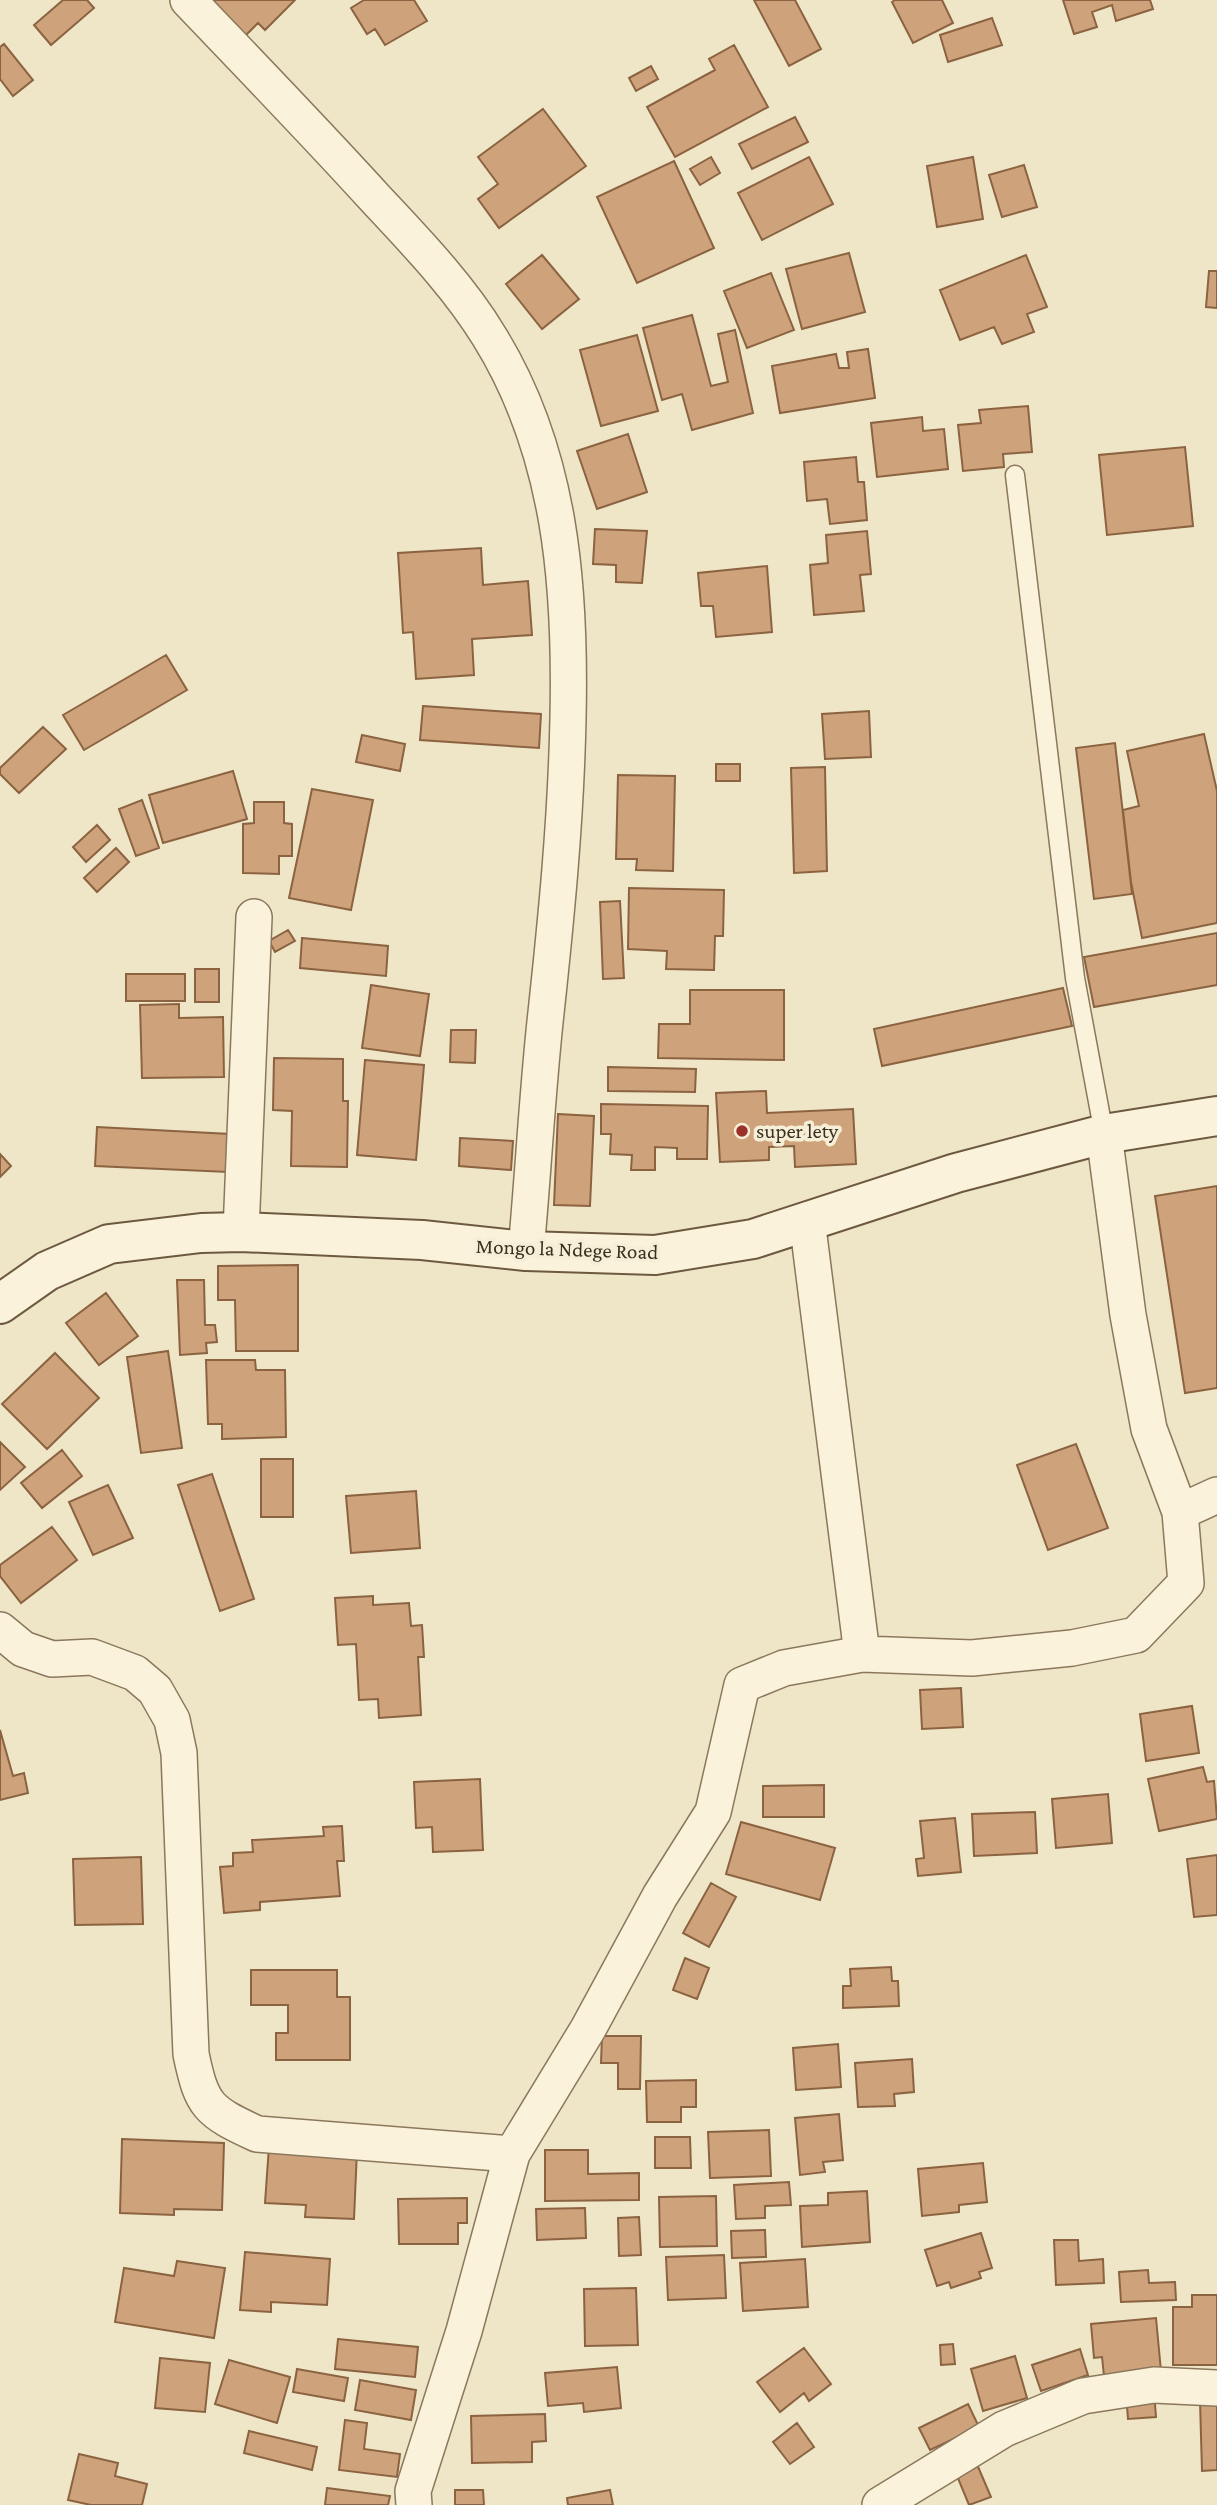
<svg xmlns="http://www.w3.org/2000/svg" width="1217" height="2505" viewBox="0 0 1217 2505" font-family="'Crimson Pro',serif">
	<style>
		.building { fill: #cea37c; stroke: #8b6341; stroke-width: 2 }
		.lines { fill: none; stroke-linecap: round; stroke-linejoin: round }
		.lane-casing { stroke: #8b785c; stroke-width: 21 }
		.street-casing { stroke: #8b785c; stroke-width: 38 }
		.secondary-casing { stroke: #6d593f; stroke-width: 42 }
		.lane { stroke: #faf2da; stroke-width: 18 }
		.street { stroke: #faf2da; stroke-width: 35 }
		.secondary { stroke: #faf2da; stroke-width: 38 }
		.poi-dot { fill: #9c312a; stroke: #f6efd7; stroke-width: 2.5 }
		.labels { text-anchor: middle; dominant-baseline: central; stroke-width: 7; stroke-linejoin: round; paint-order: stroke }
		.poi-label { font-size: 21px; fill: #3b2f1f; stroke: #f6efd7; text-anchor: start }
		.street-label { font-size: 21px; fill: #3b2f1f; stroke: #f6efd7 }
	</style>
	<rect width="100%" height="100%" fill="#efe6c7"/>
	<path class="building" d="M 63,0 L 87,0 L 94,8 L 51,45 L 34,25 Z
		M 208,0 L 295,0 L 265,30 L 258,23 L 245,36 Z
		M 364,0 L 414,0 L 427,21 L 385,45 L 375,29 L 367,34 L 351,8 Z
		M 754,0 L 795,0 L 821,49 L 789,66 Z
		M 895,0 L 942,0 L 953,23 L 913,43 L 892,2 Z
		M 1063,0 L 1150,0 L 1153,9 L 1116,21 L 1112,5 L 1092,12 L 1097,27 L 1074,34 Z
		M 992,18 L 1002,45 L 948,62 L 940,35 Z
		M 4,44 L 33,80 L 13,96 L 0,79 L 0,47 Z
		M 734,45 L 768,107 L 675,157 L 647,107 L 715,70 L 709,59 Z
		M 651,66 L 658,79 L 636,91 L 629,78 Z
		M 543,109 L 586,166 L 499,228 L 478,199 L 498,184 L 478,157 Z
		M 795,117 L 808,142 L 752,169 L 739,144 Z
		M 711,157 L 720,173 L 700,185 L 690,169 Z
		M 809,157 L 833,204 L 762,240 L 738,193 Z
		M 973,157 L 983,219 L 937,227 L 927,166 Z
		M 674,161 L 714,248 L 637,283 L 597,197 Z
		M 1024,165 L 1037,207 L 1002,217 L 989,175 Z
		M 849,253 L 865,312 L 802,329 L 786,269 Z
		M 542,255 L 579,299 L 542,329 L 506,284 Z
		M 1026,255 L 1047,307 L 1027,314 L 1034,332 L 1002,344 L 994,327 L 960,340 L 940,290 Z
		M 1209,271 L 1217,271 L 1217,308 L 1206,307 Z
		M 771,273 L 794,330 L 747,348 L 724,291 Z
		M 692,315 L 711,386 L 728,382 L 718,334 L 735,330 L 753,413 L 692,430 L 682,394 L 662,400 L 643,328 Z
		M 637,335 L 658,411 L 601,426 L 580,350 Z
		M 868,349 L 875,398 L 780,413 L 772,366 L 836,354 L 839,368 L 849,368 L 847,352 Z
		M 1028,406 L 1032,452 L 1003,454 L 1004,467 L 963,471 L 958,425 L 981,423 L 979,410 Z
		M 922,417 L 923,431 L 944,429 L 948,469 L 877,477 L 871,423 Z
		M 628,434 L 647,492 L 597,509 L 577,451 Z
		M 1185,447 L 1193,526 L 1107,535 L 1099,455 Z
		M 856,457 L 858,482 L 864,482 L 867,520 L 830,524 L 827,499 L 807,501 L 804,462 Z
		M 595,529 L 647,531 L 642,583 L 616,582 L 616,565 L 593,564 Z
		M 867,531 L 871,574 L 860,575 L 864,611 L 814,615 L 810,565 L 828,563 L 826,535 Z
		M 481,548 L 483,585 L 528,581 L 532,635 L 472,639 L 474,675 L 416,679 L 413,632 L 403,633 L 398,553 Z
		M 767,566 L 772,632 L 716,637 L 713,606 L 701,606 L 698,573 Z
		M 166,655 L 187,690 L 84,750 L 63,715 Z
		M 423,706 L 541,714 L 539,748 L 420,740 Z
		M 869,711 L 871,757 L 825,759 L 822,714 Z
		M 43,727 L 66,749 L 19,793 L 0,774 L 0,768 Z
		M 1204,734 L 1217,791 L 1217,923 L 1142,938 L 1131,882 L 1123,810 L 1139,806 L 1127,751 Z
		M 362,735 L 405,744 L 400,771 L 356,762 Z
		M 1115,743 L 1132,894 L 1094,899 L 1076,748 Z
		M 716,764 L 740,764 L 740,781 L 716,781 Z
		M 825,767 L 827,871 L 794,873 L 791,768 Z
		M 233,771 L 247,819 L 163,843 L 149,795 Z
		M 618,775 L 675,776 L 673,871 L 636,870 L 637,859 L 616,859 Z
		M 312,789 L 373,800 L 351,910 L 289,898 Z
		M 142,800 L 159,848 L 136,856 L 119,809 Z
		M 254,802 L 284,802 L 284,823 L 292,824 L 292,856 L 279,856 L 279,874 L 243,873 L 243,824 L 254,823 Z
		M 97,825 L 110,840 L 86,862 L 73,847 Z
		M 116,848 L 129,862 L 97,892 L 84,878 Z
		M 629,888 L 724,890 L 723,936 L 715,936 L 714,970 L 666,969 L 667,951 L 628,949 Z
		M 620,901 L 624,978 L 603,979 L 600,902 Z
		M 288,930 L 295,941 L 275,952 L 269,941 Z
		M 1217,933 L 1217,985 L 1094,1007 L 1084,957 Z
		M 302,938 L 388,946 L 386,976 L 300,968 Z
		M 195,969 L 219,969 L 219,1002 L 195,1002 Z
		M 126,974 L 185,974 L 185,1001 L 126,1001 Z
		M 371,985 L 429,994 L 420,1056 L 362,1048 Z
		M 1063,988 L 1072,1026 L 882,1066 L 874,1029 Z
		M 690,990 L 784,990 L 784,1060 L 658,1058 L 659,1024 L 690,1024 Z
		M 179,1004 L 179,1018 L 223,1017 L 224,1077 L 142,1078 L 140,1005 Z
		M 451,1030 L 476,1030 L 475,1063 L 450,1062 Z
		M 274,1058 L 343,1059 L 343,1101 L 348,1101 L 347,1167 L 291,1166 L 292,1111 L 273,1110 Z
		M 365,1060 L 424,1065 L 416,1160 L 357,1155 Z
		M 608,1067 L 696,1069 L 695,1092 L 608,1091 Z
		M 766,1091 L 767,1113 L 853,1109 L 856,1164 L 795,1167 L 794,1146 L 769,1147 L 769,1160 L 720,1162 L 716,1093 Z
		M 601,1104 L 708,1106 L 707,1159 L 677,1159 L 677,1148 L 655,1147 L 655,1170 L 631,1170 L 632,1155 L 610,1154 L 611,1134 L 601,1134 Z
		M 558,1114 L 594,1116 L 590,1206 L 554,1205 Z
		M 97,1127 L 230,1134 L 228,1172 L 95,1166 Z
		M 460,1138 L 513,1141 L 511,1170 L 459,1166 Z
		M 0,1154 L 11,1166 L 0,1177 Z
		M 1217,1186 L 1217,1388 L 1185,1393 L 1155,1196 Z
		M 298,1265 L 298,1351 L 236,1351 L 235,1300 L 218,1300 L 218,1266 Z
		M 177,1280 L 204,1280 L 205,1325 L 215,1325 L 217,1342 L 206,1343 L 207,1353 L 180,1355 Z
		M 106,1293 L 138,1336 L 99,1365 L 66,1323 Z
		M 168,1351 L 182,1448 L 141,1453 L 127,1357 Z
		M 55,1353 L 99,1398 L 47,1449 L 2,1404 Z
		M 206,1360 L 255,1360 L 256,1370 L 285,1370 L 286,1437 L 222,1439 L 222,1424 L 208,1424 Z
		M 0,1442 L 25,1467 L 0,1490 Z
		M 1076,1444 L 1108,1528 L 1048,1550 L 1017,1465 Z
		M 62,1450 L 82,1476 L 42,1508 L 21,1483 Z
		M 261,1459 L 293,1459 L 293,1517 L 261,1517 Z
		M 212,1474 L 254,1599 L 220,1611 L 178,1485 Z
		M 108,1485 L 133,1538 L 93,1555 L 69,1502 Z
		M 416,1491 L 420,1548 L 351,1553 L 346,1496 Z
		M 52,1527 L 77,1560 L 21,1603 L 0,1576 L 0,1565 Z
		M 373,1596 L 373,1605 L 409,1603 L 411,1626 L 422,1625 L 424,1657 L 418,1657 L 421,1715 L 379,1718 L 378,1699 L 359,1700 L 356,1644 L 338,1645 L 335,1598 Z
		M 961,1688 L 963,1727 L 922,1729 L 920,1690 Z
		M 1192,1706 L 1199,1753 L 1146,1761 L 1140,1714 Z
		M 0,1730 L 13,1776 L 24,1773 L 28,1793 L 0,1800 Z
		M 1203,1767 L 1207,1782 L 1214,1781 L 1217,1819 L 1159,1831 L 1148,1779 Z
		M 480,1779 L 483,1850 L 433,1852 L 432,1827 L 416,1828 L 414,1782 Z
		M 824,1785 L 824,1817 L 763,1817 L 763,1786 Z
		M 1108,1794 L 1112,1843 L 1056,1848 L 1052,1799 Z
		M 1035,1812 L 1037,1853 L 974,1856 L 972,1814 Z
		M 955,1818 L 961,1872 L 918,1876 L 916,1859 L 924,1858 L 920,1821 Z
		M 741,1822 L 835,1848 L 820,1900 L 726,1874 Z
		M 342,1826 L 344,1861 L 337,1861 L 340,1896 L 260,1902 L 260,1910 L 224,1913 L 220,1867 L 233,1866 L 233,1853 L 253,1852 L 252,1840 L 324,1836 L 323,1827 Z
		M 1217,1855 L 1217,1915 L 1194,1917 L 1187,1859 Z
		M 141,1857 L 143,1924 L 75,1925 L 73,1859 Z
		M 711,1883 L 736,1897 L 709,1947 L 683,1933 Z
		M 685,1958 L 709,1968 L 697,1999 L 673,1990 Z
		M 891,1967 L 892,1981 L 898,1981 L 899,2006 L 843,2008 L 843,1986 L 851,1986 L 850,1969 Z
		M 251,1970 L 337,1970 L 337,1997 L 350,1997 L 350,2060 L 276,2060 L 276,2033 L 288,2033 L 288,2005 L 251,2005 Z
		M 602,2036 L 641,2036 L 640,2089 L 618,2089 L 618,2063 L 601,2063 Z
		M 838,2044 L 841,2087 L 796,2090 L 793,2048 Z
		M 912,2059 L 914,2092 L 894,2094 L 895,2106 L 858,2107 L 855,2063 Z
		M 696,2080 L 696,2107 L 681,2107 L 681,2122 L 647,2122 L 646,2081 Z
		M 839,2114 L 843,2160 L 823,2162 L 825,2172 L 800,2175 L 795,2118 Z
		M 769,2130 L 771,2176 L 710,2178 L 708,2132 Z
		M 655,2137 L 690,2137 L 691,2168 L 655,2168 Z
		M 122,2139 L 224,2143 L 222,2210 L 174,2209 L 174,2215 L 120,2213 Z
		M 269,2146 L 357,2150 L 354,2219 L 305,2217 L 306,2205 L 265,2203 Z
		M 545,2150 L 588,2150 L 588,2174 L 639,2173 L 639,2200 L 545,2201 Z
		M 983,2163 L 987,2202 L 959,2205 L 959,2212 L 922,2216 L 918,2169 Z
		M 789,2182 L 791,2205 L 765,2206 L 765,2218 L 736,2219 L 734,2185 Z
		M 867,2191 L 870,2242 L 802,2247 L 800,2206 L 828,2205 L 828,2193 Z
		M 716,2196 L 717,2246 L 660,2247 L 659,2197 Z
		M 467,2198 L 467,2223 L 458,2223 L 458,2244 L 399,2244 L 398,2199 Z
		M 585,2208 L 586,2238 L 537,2240 L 536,2209 Z
		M 639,2217 L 641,2255 L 619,2256 L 618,2218 Z
		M 765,2230 L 766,2257 L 732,2258 L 731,2231 Z
		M 981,2233 L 992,2268 L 979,2272 L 981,2278 L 951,2288 L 949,2282 L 937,2286 L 925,2250 Z
		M 1054,2240 L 1078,2240 L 1079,2261 L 1103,2259 L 1104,2283 L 1056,2285 Z
		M 245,2252 L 330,2259 L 327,2305 L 271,2302 L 271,2312 L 240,2310 Z
		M 724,2255 L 726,2298 L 668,2300 L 666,2257 Z
		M 805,2259 L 808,2307 L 743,2311 L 740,2263 Z
		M 177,2261 L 225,2268 L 214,2338 L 115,2322 L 124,2268 L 174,2276 Z
		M 1148,2270 L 1149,2283 L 1175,2282 L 1176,2300 L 1121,2302 L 1119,2272 Z
		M 636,2288 L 638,2345 L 585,2346 L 584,2289 Z
		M 1192,2295 L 1217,2295 L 1217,2365 L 1173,2365 L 1173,2307 L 1192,2307 Z
		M 1156,2318 L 1161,2371 L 1104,2376 L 1102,2357 L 1094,2358 L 1091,2324 Z
		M 338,2339 L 418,2347 L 415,2377 L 335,2369 Z
		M 953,2344 L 955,2364 L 941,2365 L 940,2345 Z
		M 804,2348 L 831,2384 L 809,2401 L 804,2393 L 780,2412 L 757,2382 Z
		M 1080,2349 L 1088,2375 L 1041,2391 L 1032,2365 Z
		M 1015,2356 L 1027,2398 L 983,2411 L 971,2369 Z
		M 160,2358 L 210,2363 L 205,2412 L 155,2408 Z
		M 229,2360 L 290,2377 L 277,2423 L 215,2404 Z
		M 617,2367 L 621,2408 L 584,2412 L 583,2403 L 548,2406 L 545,2373 Z
		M 297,2369 L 348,2378 L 344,2401 L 293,2392 Z
		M 360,2380 L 416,2390 L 411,2420 L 355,2410 Z
		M 1154,2392 L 1156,2417 L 1128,2419 L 1126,2394 Z
		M 1200,2401 L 1217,2401 L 1217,2470 L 1202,2471 Z
		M 968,2404 L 979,2427 L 930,2450 L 919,2428 Z
		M 545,2414 L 546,2441 L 532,2442 L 532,2462 L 472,2463 L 471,2416 Z
		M 345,2420 L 367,2423 L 364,2449 L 400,2454 L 397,2477 L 339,2470 Z
		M 797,2423 L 814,2447 L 790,2464 L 773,2442 Z
		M 249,2431 L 317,2447 L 312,2470 L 244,2453 Z
		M 79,2454 L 118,2463 L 115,2476 L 147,2484 L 142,2505 L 91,2505 L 68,2500 Z
		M 976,2462 L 991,2497 L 969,2505 L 955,2471 Z
		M 327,2488 L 390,2496 L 388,2505 L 325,2505 Z
		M 455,2490 L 483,2490 L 484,2505 L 455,2505 Z
		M 610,2490 L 613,2505 L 568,2505 L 567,2498 Z"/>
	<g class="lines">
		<defs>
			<path id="lane" d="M 1015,475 L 1075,978 L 1104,1134"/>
			<path id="street" d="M 188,0 C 250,65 313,130 374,197 C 414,240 458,285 489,336 C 561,452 571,585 568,718 C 566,820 556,921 545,1022 C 537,1098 533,1175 526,1251
				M 807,1220 L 862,1654
				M 241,1232 L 254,917
				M 1180,1512 L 1217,1495
				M 0,1630 L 23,1649 L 52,1659 L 92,1657 L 135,1673 L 155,1690 L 172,1720 L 179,1753 L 191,2054 C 202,2107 208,2111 257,2134 L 512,2154
				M 414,2505 L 413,2491 L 464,2331 L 512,2154 L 588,2029 L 660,1896 L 713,1812 L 742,1685 L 784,1668 L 862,1654 L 972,1658 L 1072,1648 L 1136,1635 L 1186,1583 L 1180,1512 L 1149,1429 L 1128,1315 L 1104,1134
				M 880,2505 L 1004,2429 L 1083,2396 L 1154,2385 L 1217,2388"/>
			<path id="secondary" d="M 0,1304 L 47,1271 L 109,1244 L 201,1233 L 241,1232 L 422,1240 L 526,1251 L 655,1255 L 753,1239 L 956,1173 L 1104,1134 L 1217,1116"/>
		</defs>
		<use href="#lane" class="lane-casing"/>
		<use href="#street" class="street-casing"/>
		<use href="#secondary" class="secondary-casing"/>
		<use href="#lane" class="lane"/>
		<use href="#street" class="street"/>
		<use href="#secondary" class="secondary"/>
	</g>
	<circle class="poi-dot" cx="742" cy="1131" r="7"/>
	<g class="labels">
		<g class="poi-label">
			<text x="756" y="1131">super lety</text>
		</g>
		<g class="street-label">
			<text transform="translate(567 1249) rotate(2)">Mongo la Ndege Road</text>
		</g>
	</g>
</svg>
